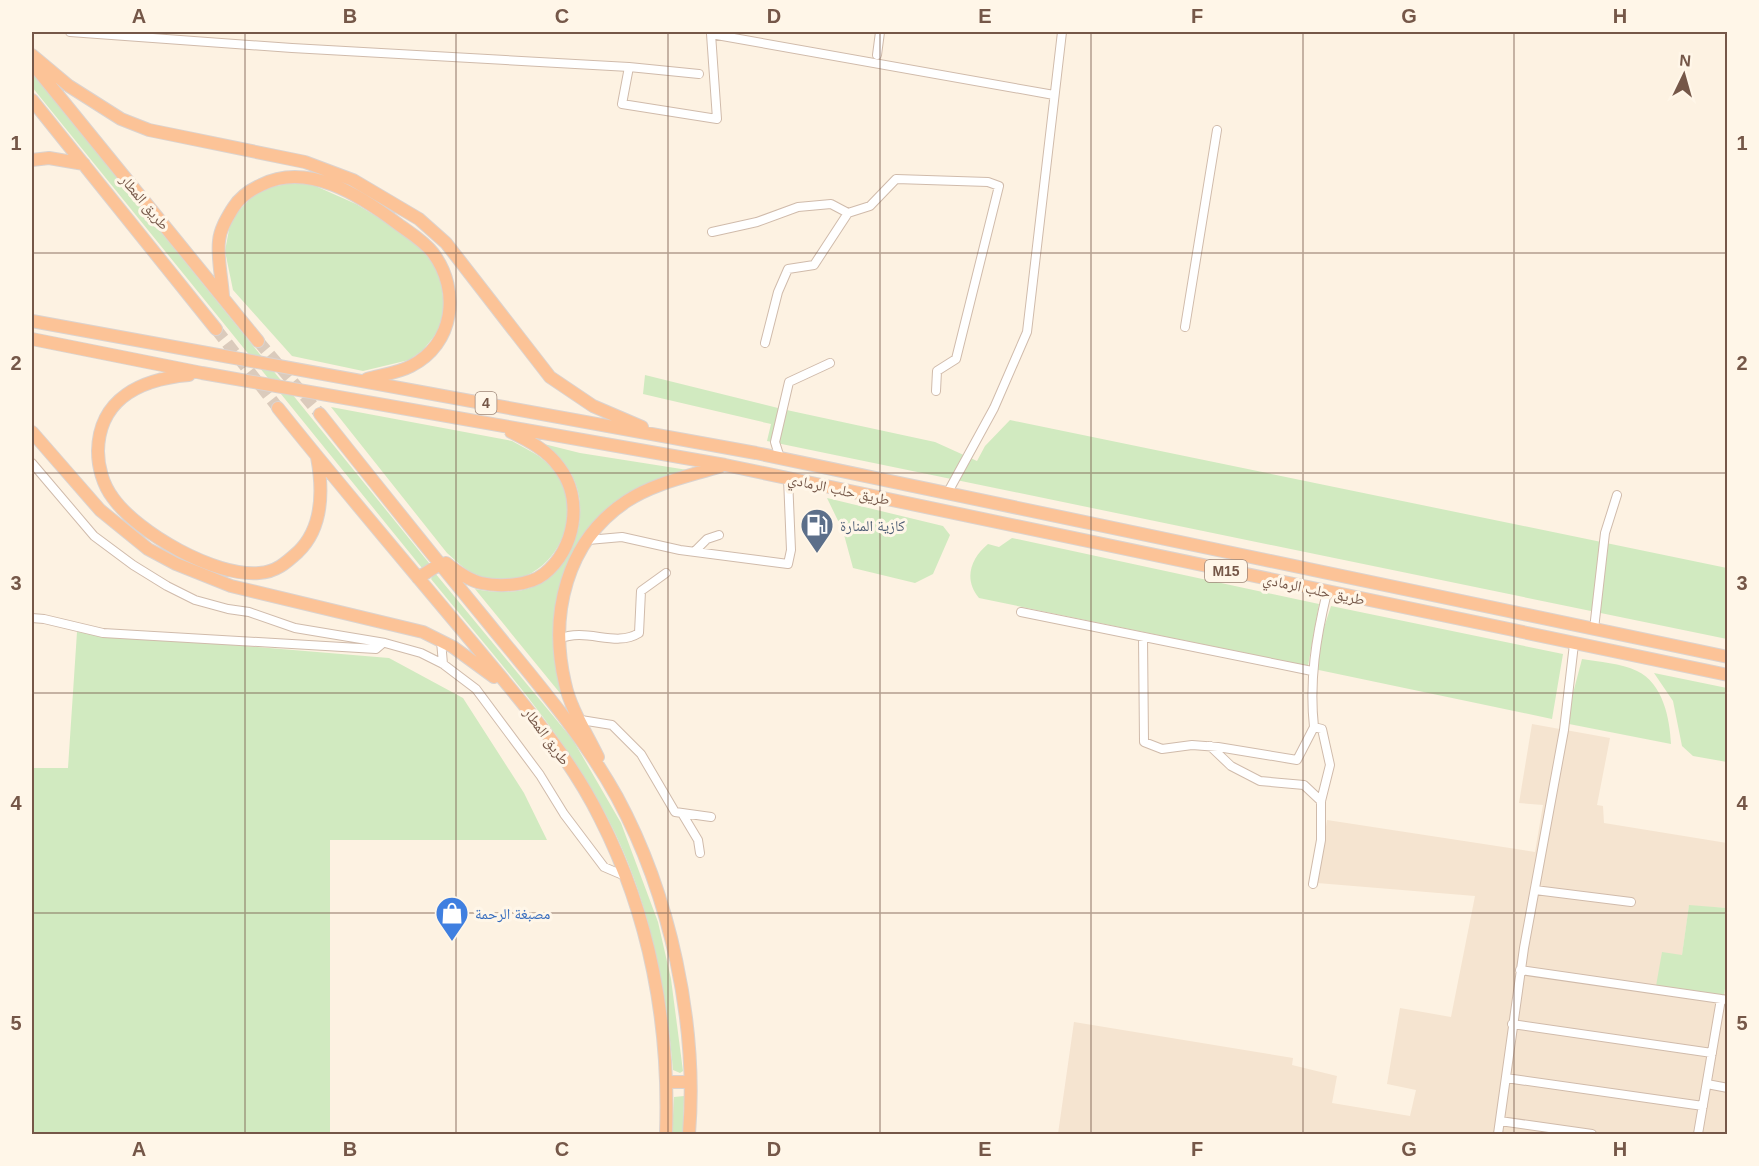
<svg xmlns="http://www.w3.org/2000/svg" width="1759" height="1166" viewBox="0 0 1759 1166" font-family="Helvetica,'Noto Naskh Arabic',sans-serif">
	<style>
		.residential { fill: #f5e4d0 }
		.green { fill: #d1eac0 }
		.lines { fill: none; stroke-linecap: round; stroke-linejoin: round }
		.trunk-tunnel { stroke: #dbcbbc; stroke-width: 12; stroke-dasharray: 12 6; stroke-linecap: butt }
		.minor-casing { stroke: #d0bbab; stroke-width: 10 }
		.trunk-casing { stroke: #dbd3cf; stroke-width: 14 }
		.minor { stroke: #fff; stroke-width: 8 }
		.trunk { stroke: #fcc397; stroke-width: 12 }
		.grid { fill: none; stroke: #755748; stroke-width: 1.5; stroke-opacity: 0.55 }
		.labels { text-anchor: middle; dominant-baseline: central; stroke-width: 6; stroke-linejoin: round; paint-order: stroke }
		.shield { fill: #fff6e8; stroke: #9e8778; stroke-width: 1.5 }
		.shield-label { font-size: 14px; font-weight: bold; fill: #755748 }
		.street-label { font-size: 15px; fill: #755748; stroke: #fff6e8 }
		.service-label { font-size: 15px; fill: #4e5e75; stroke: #fff6e8; text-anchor: start }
		.shop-label { font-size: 15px; fill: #366cbe; stroke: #fff6e8; text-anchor: start }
		.neatline { fill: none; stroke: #755748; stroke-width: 2 }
		.grid-label { font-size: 20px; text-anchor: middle; font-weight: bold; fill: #755748 }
	</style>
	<rect width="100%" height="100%" fill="#fdf2e2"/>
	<path class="residential" d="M 1532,724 L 1610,738 L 1597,805 L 1603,806 L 1604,823 L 1727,843 L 1727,908 L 1689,906 L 1682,956 L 1656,985 L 1724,996 L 1727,973 L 1727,1134 L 1058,1134 L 1074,1022 L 1293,1058 L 1292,1065 L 1337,1076 L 1332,1103 L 1410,1116 L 1416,1090 L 1387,1084 L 1400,1008 L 1451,1017 L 1475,896 L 1317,883 L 1327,820 L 1535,852 L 1543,805 L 1519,803 Z"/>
	<path class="green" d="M 32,73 L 429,563 L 429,565 L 422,568 L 32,87 Z
		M 286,184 L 311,184 L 356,204 L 407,235 L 427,256 L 440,274 L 445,312 L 440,329 L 423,350 L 409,360 L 363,371 L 292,356 L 233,290 L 225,251 L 231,219 L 252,197 L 267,188 Z
		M 645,375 L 782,409 L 935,442 L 977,461 L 985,446 L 1010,420 L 1727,568 L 1727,639 L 767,441 L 771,424 L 643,394 Z
		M 331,407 L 512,441 C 524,448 537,453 547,463 C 599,510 546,604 477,575 C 466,571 456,561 447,553 Z
		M 544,444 L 580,453 L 694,471 L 613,506 L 561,583 L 553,636 L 564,698 L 475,589 C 491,592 510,594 526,589 C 566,579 589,527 577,488 C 572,469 559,457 544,444 Z
		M 827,498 L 943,526 L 950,535 L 933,574 L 915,583 L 853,568 L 843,531 Z
		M 1012,538 L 1319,604 L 1308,666 L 979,598 C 963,579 971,558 988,544 L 999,547 Z
		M 435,573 L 573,740 L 621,823 L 658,922 L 671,979 L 683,1071 L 680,1073 L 673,1070 C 666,988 650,907 615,833 C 570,739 496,659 431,579 Z
		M 1331,606 L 1563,654 L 1552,719 L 1314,669 L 1317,649 Z
		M 77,632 L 389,658 L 463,698 L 524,793 L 547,840 L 330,840 L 330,1134 L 32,1134 L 32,768 L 68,768 Z
		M 1582,659 C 1599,662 1621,663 1637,671 C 1663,683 1670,719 1671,744 L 1569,724 L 1572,697 Z
		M 1654,673 L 1727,688 L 1727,762 L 1693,756 L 1682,746 L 1673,701 Z
		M 1689,905 L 1727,908 L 1727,973 L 1724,996 L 1656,986 L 1662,952 L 1682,955 Z
		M 684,1096 L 683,1134 L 672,1134 L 674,1097 Z"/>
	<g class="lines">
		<path class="trunk-tunnel" d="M 216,329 L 278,408
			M 258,341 L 320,414"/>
		<defs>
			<path id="minor" d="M 70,32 L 292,48 L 629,67
				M 877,55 L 880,32
				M 699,74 L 629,67 L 622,104 L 717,119 L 711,34 L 1054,95
				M 712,232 L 757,222 L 798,207 L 831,204 L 848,213
				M 1185,327 L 1217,130
				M 765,343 L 778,292 L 788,269 L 814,265 L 848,213 L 870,206 L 896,179 L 988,182 L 999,186 L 956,359 L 937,371 L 936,391
				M 780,458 L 775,442 L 789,382 L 830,363
				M 32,463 L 94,536 L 133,565 L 167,586 L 195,600 L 228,609 L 249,612 L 295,628 L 385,643 L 421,653 L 443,664 L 476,689 L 540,775 L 564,814 L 604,867 L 625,876
				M 948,492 L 994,408 L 1027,332 L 1062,32
				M 588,540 L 622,537 L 680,550 L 788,564 L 791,550 L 788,478
				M 695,551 L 707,539 L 719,535
				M 1021,612 L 1312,671
				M 32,618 L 44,619 L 103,633 L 376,649 L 383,643
				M 1594,629 L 1605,533 L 1617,495
				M 1143,637 L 1144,742 L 1162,749 L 1192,745 L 1218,747 L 1297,760 L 1314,727
				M 559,639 C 587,627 615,648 639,633 L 641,591 L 666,573
				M 441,641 L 443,664
				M 581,720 L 612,725 L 641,754 L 675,812 L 711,817
				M 1210,746 L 1231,766 L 1260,781 L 1304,785 L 1321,801
				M 683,815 L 698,840 L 700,853
				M 1313,884 L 1321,840 L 1321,801 L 1330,765 L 1322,729 L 1314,727 C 1309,681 1316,638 1327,592
				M 1535,890 L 1631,902
				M 1520,970 L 1728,1000
				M 1512,1024 L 1712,1053
				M 1506,1078 L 1703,1106
				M 1707,1084 L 1728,1088
				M 1500,1121 L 1592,1134
				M 1498,1134 L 1524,948 L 1564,730 L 1574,644
				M 1698,1134 L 1721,999"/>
			<path id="trunk" d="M 32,55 L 69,86 L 121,119 L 149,130 L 305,162 L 353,180 L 419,219 L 446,243 L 550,377 L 593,406 L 642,427
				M 32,63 L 258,341
				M 32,100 L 216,329
				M 32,160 L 49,158 L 84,164
				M 223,296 C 222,279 217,258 219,241 C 220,229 227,218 233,208 C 240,197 250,190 261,185 C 308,161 361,196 398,224 C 410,233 424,241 433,253 C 461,291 454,344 411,366 C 398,373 381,375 367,379
				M 32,321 L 756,453 L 1728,657
				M 32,339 L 202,373 L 725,465 L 1728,675
				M 189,375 C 142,379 99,398 98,451 C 98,467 103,485 113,498 C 138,533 215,577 259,573 C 276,572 286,563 298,552 C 323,528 323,489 317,457
				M 278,408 C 341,487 407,564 472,642 C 518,698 568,753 600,818 C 650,916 670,1025 666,1134
				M 320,414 C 374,482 429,551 485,619 C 531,676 581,732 617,797 C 670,895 698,1023 689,1134
				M 32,432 L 100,510 L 148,549 L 176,564 L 231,586 L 423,632 L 453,647 L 494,677
				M 446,563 C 456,571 468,580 481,583 C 499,587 529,586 544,574 C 575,550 584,499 559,467 C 547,450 529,441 511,432
				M 418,578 L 440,564
				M 598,757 C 587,734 570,708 565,683 C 549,615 566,541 627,501 C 654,483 690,476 721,466
				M 666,1082 L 690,1082"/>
		</defs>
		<use href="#minor" class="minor-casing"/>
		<use href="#trunk" class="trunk-casing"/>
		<use href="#minor" class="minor"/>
		<use href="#trunk" class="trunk"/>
	</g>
	<path class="grid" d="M 245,32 L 245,1134M 456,32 L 456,1134M 668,32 L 668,1134M 880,32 L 880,1134M 1091,32 L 1091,1134M 1303,32 L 1303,1134M 1514,32 L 1514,1134M 32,253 L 1728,253M 32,473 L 1728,473M 32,693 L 1728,693M 32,913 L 1728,913"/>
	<defs>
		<symbol id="fuel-pin" viewBox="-11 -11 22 30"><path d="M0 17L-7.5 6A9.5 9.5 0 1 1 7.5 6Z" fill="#5c6f8a" stroke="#fff6e8"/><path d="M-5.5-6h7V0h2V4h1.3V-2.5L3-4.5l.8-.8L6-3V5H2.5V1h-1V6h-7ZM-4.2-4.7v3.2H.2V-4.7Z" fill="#fff"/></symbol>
		<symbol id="shop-pin" viewBox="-11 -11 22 30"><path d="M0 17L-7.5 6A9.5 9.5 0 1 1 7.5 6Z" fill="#3f7fe0" stroke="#fff6e8"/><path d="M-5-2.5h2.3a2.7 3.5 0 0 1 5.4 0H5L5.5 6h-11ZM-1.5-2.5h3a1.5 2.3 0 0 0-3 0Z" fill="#fff"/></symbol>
	</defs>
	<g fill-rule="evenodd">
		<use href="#fuel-pin" x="798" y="506" width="38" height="52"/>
		<use href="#shop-pin" x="433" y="894" width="38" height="52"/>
	</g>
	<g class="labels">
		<g class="shield">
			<rect x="475.5" y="392" width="21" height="22" rx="4.5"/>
			<rect x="1205" y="560" width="42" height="22" rx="4.5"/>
		</g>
		<g class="shield-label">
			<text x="486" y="403">4</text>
			<text x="1226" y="571">M15</text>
		</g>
		<g class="street-label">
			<text transform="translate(145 202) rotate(50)">طريق المطار</text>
			<text transform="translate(839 489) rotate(12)">طريق حلب الرمادي</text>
			<text transform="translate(1314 589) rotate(12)">طريق حلب الرمادي</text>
			<text transform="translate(547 736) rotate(54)">طريق المطار</text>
		</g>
		<g class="service-label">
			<text x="840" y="525">كازية المنارة</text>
		</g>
		<g class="shop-label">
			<text x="475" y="913">مصبغة الرحمة</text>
		</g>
	</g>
	<rect width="1759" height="1166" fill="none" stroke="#fff6e8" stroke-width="66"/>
	<g transform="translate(1684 75) rotate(5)" stroke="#fff6e8" stroke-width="4.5" paint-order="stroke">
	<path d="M0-4.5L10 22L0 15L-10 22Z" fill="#755748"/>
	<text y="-9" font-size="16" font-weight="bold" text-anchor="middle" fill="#755748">N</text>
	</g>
	<rect x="33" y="33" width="1693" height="1100" class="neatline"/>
	<g class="grid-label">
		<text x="139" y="23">A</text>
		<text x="350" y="23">B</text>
		<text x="562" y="23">C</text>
		<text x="774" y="23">D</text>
		<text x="985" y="23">E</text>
		<text x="1197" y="23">F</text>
		<text x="1409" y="23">G</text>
		<text x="1620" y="23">H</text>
		<text x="16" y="150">1</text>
		<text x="1742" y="150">1</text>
		<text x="16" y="370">2</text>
		<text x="1742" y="370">2</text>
		<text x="16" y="590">3</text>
		<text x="1742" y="590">3</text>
		<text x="16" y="810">4</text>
		<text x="1742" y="810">4</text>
		<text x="16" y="1030">5</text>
		<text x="1742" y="1030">5</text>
		<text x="139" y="1156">A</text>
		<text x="350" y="1156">B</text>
		<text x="562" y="1156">C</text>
		<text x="774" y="1156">D</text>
		<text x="985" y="1156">E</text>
		<text x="1197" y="1156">F</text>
		<text x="1409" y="1156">G</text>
		<text x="1620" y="1156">H</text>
	</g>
</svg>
